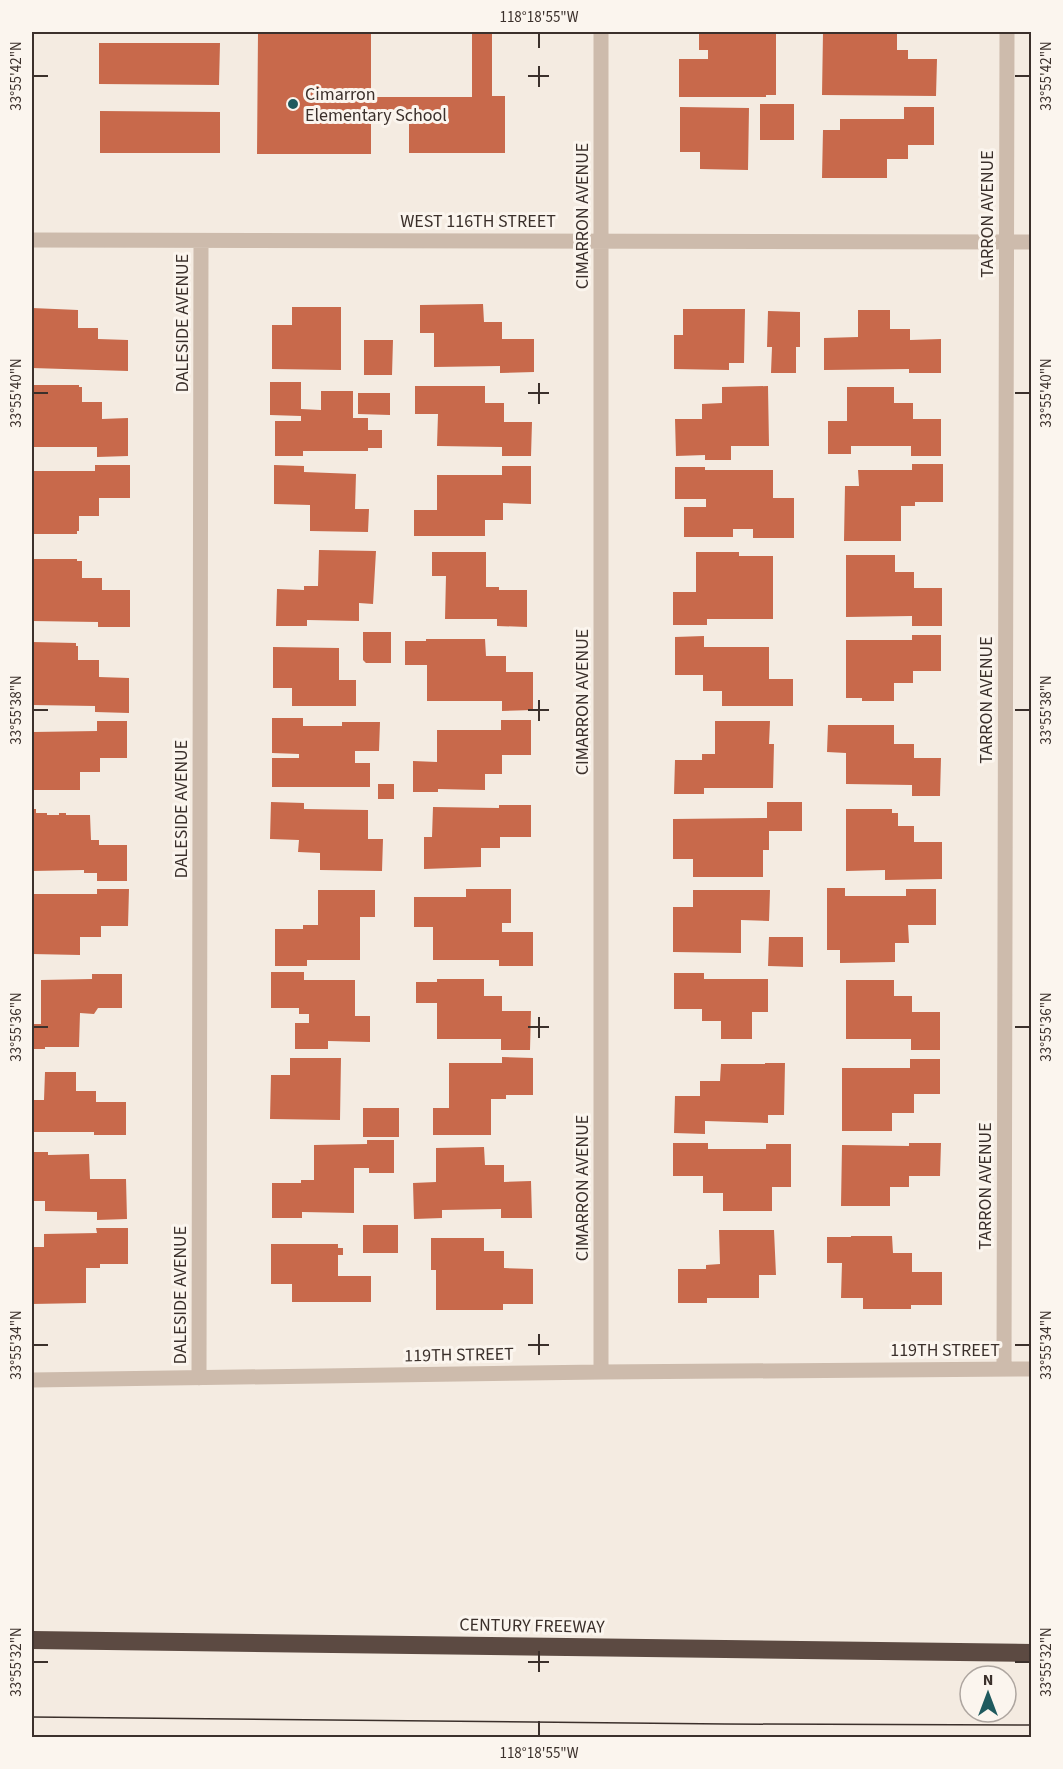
<svg xmlns="http://www.w3.org/2000/svg" width="1063" height="1769" viewBox="0 0 1063 1769" font-family="'Source Sans 3',sans-serif">
	<style>
		.building { fill: #c8694b }
		.lines { fill: none; stroke-linecap: round; stroke-linejoin: round }
		.street { stroke: #cdbbac; stroke-width: 15 }
		.highway { stroke: #5c4a42; stroke-width: 18 }
		.tram { stroke: #3b302b; stroke-width: 1.5 }
		.ticks { fill: none; stroke: #3b302b; stroke-width: 2 }
		.poi-dot { fill: #1f5a5e; stroke: #fbf5ee; stroke-width: 2 }
		.labels { text-anchor: middle; dominant-baseline: central; stroke-width: 6; stroke-linejoin: round; paint-order: stroke }
		.poi-label { font-size: 18px; fill: #3b302b; stroke: #fbf5ee; text-anchor: start }
		.street-label { font-size: 18px; fill: #3b302b; stroke: #fbf5ee }
		.neatline { fill: none; stroke: #3b302b; stroke-width: 2 }
		.ticks-label { font-size: 15px; text-anchor: middle; fill: #3b302b }
	</style>
	<rect width="100%" height="100%" fill="#f4ebe1"/>
	<path class="building" d="M 258,32 L 371,32 L 371,97 L 472,97 L 472,32 L 492,32 L 492,96 L 505,96 L 505,153 L 409,153 L 409,110 L 371,110 L 371,154 L 257,154 Z
		M 699,32 L 776,32 L 776,95 L 766,95 L 766,97 L 679,97 L 679,59 L 708,59 L 708,50 L 699,50 Z
		M 823,32 L 897,32 L 897,50 L 908,50 L 908,59 L 937,59 L 936,96 L 822,95 Z
		M 99,43 L 220,43 L 219,85 L 99,84 Z
		M 760,104 L 794,104 L 794,140 L 760,140 Z
		M 680,107 L 749,108 L 748,170 L 700,169 L 700,152 L 680,152 Z
		M 904,107 L 934,107 L 934,145 L 908,145 L 908,159 L 887,159 L 887,178 L 822,178 L 823,130 L 840,130 L 840,119 L 904,119 Z
		M 100,111 L 220,112 L 220,153 L 100,153 Z
		M 483,304 L 484,322 L 502,322 L 502,339 L 534,339 L 534,372 L 500,373 L 500,366 L 434,367 L 434,333 L 420,333 L 420,305 Z
		M 292,307 L 341,307 L 341,370 L 272,369 L 272,325 L 292,325 Z
		M 32,308 L 78,310 L 78,328 L 98,328 L 98,339 L 128,340 L 128,371 L 32,368 Z
		M 683,309 L 745,309 L 744,363 L 729,363 L 729,370 L 674,369 L 674,335 L 683,335 Z
		M 858,310 L 890,310 L 890,329 L 910,329 L 910,340 L 941,339 L 941,373 L 909,373 L 909,369 L 824,370 L 824,338 L 858,337 Z
		M 768,311 L 800,312 L 800,347 L 796,347 L 796,373 L 771,373 L 772,347 L 767,347 Z
		M 364,340 L 393,340 L 392,375 L 364,375 Z
		M 270,382 L 301,382 L 301,409 L 321,410 L 321,391 L 353,391 L 353,418 L 368,418 L 368,430 L 382,430 L 382,448 L 368,448 L 368,451 L 303,451 L 303,456 L 275,456 L 275,421 L 301,421 L 301,416 L 270,415 Z
		M 32,385 L 79,385 L 79,387 L 82,387 L 82,402 L 102,402 L 102,419 L 128,418 L 128,456 L 97,457 L 97,447 L 33,447 L 33,442 L 32,442 Z
		M 415,386 L 485,386 L 485,403 L 504,403 L 504,422 L 532,422 L 531,456 L 502,456 L 502,447 L 437,446 L 438,414 L 415,414 Z
		M 768,386 L 769,446 L 731,446 L 731,460 L 705,460 L 705,455 L 676,456 L 675,419 L 702,419 L 702,404 L 722,403 L 722,387 Z
		M 847,387 L 894,387 L 894,403 L 913,403 L 913,419 L 941,419 L 941,456 L 911,456 L 911,446 L 851,446 L 851,454 L 828,454 L 828,421 L 847,421 Z
		M 358,393 L 390,393 L 390,415 L 358,414 Z
		M 912,464 L 943,464 L 943,502 L 915,502 L 915,506 L 901,506 L 901,541 L 844,541 L 845,486 L 859,486 L 858,470 L 912,470 Z
		M 95,465 L 130,465 L 130,498 L 99,498 L 99,516 L 79,516 L 79,531 L 77,531 L 77,534 L 32,534 L 32,471 L 95,471 Z
		M 274,465 L 304,466 L 304,472 L 356,474 L 355,509 L 369,509 L 368,532 L 310,531 L 310,505 L 274,504 Z
		M 502,466 L 531,466 L 531,504 L 503,503 L 503,520 L 485,520 L 485,536 L 414,536 L 414,510 L 437,510 L 437,475 L 502,475 Z
		M 675,467 L 705,467 L 705,470 L 773,470 L 773,498 L 794,498 L 794,538 L 753,538 L 753,529 L 733,529 L 733,537 L 684,537 L 684,507 L 706,507 L 706,499 L 675,499 Z
		M 319,550 L 376,551 L 373,604 L 359,603 L 359,621 L 307,620 L 307,626 L 276,626 L 277,589 L 304,590 L 304,586 L 318,586 Z
		M 432,552 L 486,552 L 486,587 L 499,587 L 499,590 L 527,590 L 527,627 L 497,626 L 497,619 L 445,619 L 446,576 L 432,576 Z
		M 696,552 L 739,552 L 739,556 L 773,556 L 773,619 L 707,619 L 707,625 L 673,625 L 673,592 L 696,592 Z
		M 846,555 L 895,555 L 895,572 L 914,572 L 914,588 L 942,588 L 942,626 L 912,626 L 912,616 L 846,617 Z
		M 32,559 L 77,559 L 77,561 L 82,561 L 82,578 L 102,578 L 102,590 L 130,590 L 130,627 L 98,627 L 98,622 L 32,621 Z
		M 363,632 L 391,632 L 391,663 L 366,663 L 363,660 Z
		M 912,635 L 941,635 L 941,671 L 913,671 L 913,683 L 894,683 L 894,701 L 862,701 L 862,698 L 846,698 L 846,640 L 912,640 Z
		M 704,636 L 704,647 L 769,647 L 769,679 L 793,679 L 793,706 L 722,706 L 722,691 L 703,691 L 703,675 L 675,675 L 675,637 Z
		M 426,639 L 485,639 L 486,656 L 506,656 L 506,672 L 533,672 L 533,710 L 502,711 L 502,701 L 427,701 L 427,665 L 405,665 L 405,641 L 426,641 Z
		M 32,642 L 76,643 L 76,646 L 78,646 L 78,660 L 99,660 L 99,677 L 129,678 L 129,713 L 95,712 L 95,706 L 32,705 Z
		M 273,647 L 339,648 L 339,680 L 356,680 L 356,706 L 292,706 L 292,688 L 273,688 Z
		M 272,718 L 303,718 L 303,726 L 342,726 L 342,722 L 380,722 L 379,751 L 355,751 L 355,763 L 370,763 L 370,787 L 272,787 L 272,758 L 299,758 L 299,754 L 272,753 Z
		M 501,720 L 531,720 L 531,755 L 502,755 L 502,774 L 485,774 L 485,790 L 438,789 L 438,792 L 413,792 L 413,761 L 437,762 L 437,730 L 501,730 Z
		M 97,721 L 127,721 L 127,758 L 100,758 L 100,772 L 80,772 L 80,790 L 33,790 L 33,732 L 97,731 Z
		M 715,721 L 770,721 L 769,744 L 774,744 L 773,788 L 704,788 L 704,794 L 674,794 L 675,760 L 702,760 L 702,754 L 715,754 Z
		M 828,725 L 894,725 L 894,744 L 914,744 L 914,758 L 941,758 L 940,796 L 912,796 L 912,785 L 846,784 L 846,753 L 827,752 Z
		M 378,784 L 394,784 L 394,799 L 378,799 Z
		M 271,802 L 304,803 L 304,809 L 368,810 L 368,839 L 383,839 L 382,871 L 320,870 L 320,853 L 298,852 L 299,840 L 270,839 Z
		M 767,802 L 802,802 L 802,831 L 769,831 L 769,850 L 763,850 L 763,877 L 693,877 L 693,859 L 673,859 L 673,819 L 767,818 Z
		M 499,805 L 531,805 L 531,837 L 500,837 L 500,848 L 481,848 L 481,867 L 424,869 L 424,837 L 432,837 L 433,807 L 499,808 Z
		M 32,809 L 36,809 L 36,813 L 47,813 L 47,815 L 59,815 L 59,813 L 66,813 L 66,815 L 90,815 L 91,840 L 99,840 L 99,845 L 127,845 L 127,881 L 97,881 L 97,873 L 84,873 L 84,870 L 32,871 Z
		M 846,809 L 892,809 L 892,813 L 898,813 L 898,826 L 914,826 L 914,842 L 942,842 L 942,879 L 885,880 L 885,870 L 846,871 Z
		M 827,888 L 845,888 L 845,896 L 906,896 L 906,889 L 936,889 L 936,925 L 908,925 L 909,943 L 895,943 L 895,962 L 840,963 L 840,950 L 827,950 Z
		M 97,889 L 129,889 L 128,926 L 101,926 L 101,937 L 80,937 L 80,955 L 32,954 L 32,894 L 97,894 Z
		M 466,889 L 511,889 L 511,923 L 502,923 L 502,932 L 533,932 L 533,966 L 499,966 L 499,960 L 433,960 L 433,927 L 414,927 L 414,897 L 466,897 Z
		M 318,890 L 375,890 L 375,917 L 360,917 L 360,960 L 307,960 L 307,966 L 275,966 L 275,929 L 303,929 L 303,925 L 318,925 Z
		M 693,890 L 770,890 L 769,921 L 741,920 L 741,953 L 673,952 L 673,907 L 693,907 Z
		M 769,937 L 803,937 L 803,967 L 768,966 Z
		M 271,972 L 304,972 L 304,980 L 355,980 L 355,1016 L 370,1016 L 370,1042 L 328,1041 L 328,1049 L 295,1049 L 295,1023 L 309,1023 L 309,1014 L 299,1014 L 299,1008 L 271,1008 Z
		M 674,973 L 704,973 L 704,979 L 768,979 L 768,1012 L 752,1012 L 752,1039 L 721,1039 L 721,1021 L 702,1021 L 702,1009 L 674,1009 Z
		M 92,974 L 122,974 L 122,1008 L 98,1008 L 94,1014 L 80,1013 L 79,1047 L 45,1047 L 45,1049 L 32,1049 L 32,1024 L 41,1024 L 41,980 L 92,979 Z
		M 437,979 L 484,979 L 484,996 L 502,996 L 502,1011 L 531,1011 L 530,1050 L 501,1050 L 501,1039 L 437,1039 L 437,1003 L 416,1003 L 416,982 L 437,982 Z
		M 846,980 L 894,980 L 894,996 L 912,996 L 912,1012 L 940,1012 L 940,1050 L 911,1050 L 911,1039 L 846,1039 Z
		M 502,1057 L 533,1058 L 533,1095 L 506,1095 L 506,1099 L 491,1099 L 491,1135 L 433,1135 L 433,1108 L 449,1108 L 449,1063 L 502,1063 Z
		M 290,1058 L 341,1058 L 340,1120 L 270,1119 L 271,1075 L 290,1075 Z
		M 910,1059 L 940,1059 L 940,1094 L 914,1094 L 914,1113 L 892,1113 L 892,1131 L 842,1131 L 842,1068 L 910,1068 Z
		M 765,1063 L 785,1063 L 784,1115 L 768,1115 L 768,1123 L 705,1121 L 705,1134 L 674,1133 L 675,1096 L 700,1096 L 700,1081 L 720,1081 L 721,1064 L 765,1064 Z
		M 45,1072 L 76,1072 L 76,1091 L 96,1091 L 96,1102 L 126,1102 L 126,1135 L 94,1135 L 94,1132 L 32,1132 L 32,1100 L 44,1100 Z
		M 363,1108 L 399,1108 L 399,1137 L 363,1137 Z
		M 367,1140 L 394,1140 L 394,1173 L 369,1173 L 369,1168 L 354,1168 L 354,1213 L 302,1212 L 302,1218 L 272,1218 L 272,1183 L 301,1183 L 301,1180 L 314,1180 L 314,1145 L 367,1144 Z
		M 673,1143 L 708,1143 L 708,1149 L 766,1149 L 766,1144 L 791,1144 L 791,1187 L 772,1187 L 772,1211 L 723,1211 L 723,1193 L 703,1193 L 703,1176 L 673,1176 Z
		M 909,1143 L 941,1143 L 940,1176 L 909,1176 L 909,1187 L 890,1187 L 890,1206 L 841,1206 L 842,1145 L 909,1146 Z
		M 484,1147 L 485,1165 L 504,1165 L 504,1182 L 531,1181 L 532,1218 L 501,1218 L 501,1209 L 442,1210 L 442,1218 L 414,1219 L 413,1183 L 436,1182 L 436,1148 Z
		M 32,1152 L 48,1152 L 48,1155 L 89,1154 L 90,1179 L 126,1179 L 127,1219 L 97,1220 L 97,1212 L 45,1211 L 45,1201 L 32,1201 Z
		M 363,1225 L 398,1225 L 398,1253 L 363,1253 Z
		M 96,1228 L 128,1228 L 128,1264 L 100,1264 L 100,1268 L 86,1268 L 86,1303 L 32,1304 L 32,1247 L 44,1247 L 44,1234 L 97,1233 Z
		M 719,1230 L 774,1230 L 776,1275 L 759,1275 L 759,1298 L 707,1298 L 707,1303 L 678,1303 L 678,1269 L 706,1269 L 706,1265 L 720,1264 Z
		M 851,1236 L 892,1236 L 893,1253 L 912,1253 L 912,1272 L 942,1272 L 942,1305 L 911,1305 L 911,1309 L 863,1309 L 863,1298 L 841,1298 L 842,1263 L 827,1263 L 827,1237 L 851,1237 Z
		M 431,1238 L 484,1238 L 484,1251 L 504,1251 L 504,1268 L 533,1269 L 533,1304 L 503,1304 L 503,1310 L 436,1310 L 436,1270 L 431,1270 Z
		M 271,1244 L 338,1244 L 338,1248 L 343,1248 L 343,1255 L 338,1255 L 338,1276 L 371,1276 L 371,1302 L 292,1302 L 292,1284 L 271,1284 Z"/>
	<g class="lines">
		<path class="street" d="M 601,32 L 601,1372
			M 32,240 L 1032,242
			M 1004,1369 L 1007,32
			M 199,1378 L 201,241
			M 32,1380 L 601,1372 L 1032,1369"/>
		<path class="highway" d="M 32,1640 L 1032,1653"/>
		<path class="tram" d="M 32,1717 L 725,1724 L 1032,1725"/>
	</g>
	<path class="ticks" d="M 539,33 L 539,48M 539,66 L 539,87M 33,76 L 48,76M 528,76 L 549,76M 1015,76 L 1030,76M 539,383 L 539,404M 33,393 L 48,393M 528,393 L 549,393M 1015,393 L 1030,393M 539,700 L 539,721M 33,710 L 48,710M 528,710 L 549,710M 1015,710 L 1030,710M 539,1017 L 539,1038M 33,1027 L 48,1027M 528,1027 L 549,1027M 1015,1027 L 1030,1027M 539,1334 L 539,1355M 33,1345 L 48,1345M 528,1345 L 549,1345M 1015,1345 L 1030,1345M 539,1651 L 539,1672M 33,1662 L 48,1662M 528,1662 L 549,1662M 1015,1662 L 1030,1662M 539,1721 L 539,1736"/>
	<circle class="poi-dot" cx="293" cy="104" r="6"/>
	<g class="labels">
		<g class="poi-label">
			<text x="305" y="94">Cimarron<tspan x="305" dy="21">Elementary School</tspan></text>
		</g>
		<g class="street-label">
			<text transform="translate(987 214) rotate(-90)">TARRON AVENUE</text>
			<text transform="translate(582 216) rotate(-90)">CIMARRON AVENUE</text>
			<text x="478" y="221">WEST 116TH STREET</text>
			<text transform="translate(182 323) rotate(-90)">DALESIDE AVENUE</text>
			<text transform="translate(986 700) rotate(-90)">TARRON AVENUE</text>
			<text transform="translate(582 702) rotate(-90)">CIMARRON AVENUE</text>
			<text transform="translate(181 809) rotate(-90)">DALESIDE AVENUE</text>
			<text transform="translate(985 1186) rotate(-90)">TARRON AVENUE</text>
			<text transform="translate(582 1188) rotate(-90)">CIMARRON AVENUE</text>
			<text transform="translate(180 1295) rotate(-90)">DALESIDE AVENUE</text>
			<text x="945" y="1350">119TH STREET</text>
			<text transform="translate(459 1355) rotate(-1)">119TH STREET</text>
			<text transform="translate(532 1626) rotate(1)">CENTURY FREEWAY</text>
		</g>
	</g>
	<rect width="1063" height="1769" fill="none" stroke="#fbf5ee" stroke-width="66"/>
	<g transform="translate(988 1694)"><circle r="28" fill="#fbf5ee" stroke="#aea6a0" stroke-width="1.5"/>
	<path d="M0-4.5L10 22L0 15L-10 22Z" fill="#1f5a5e"/>
	<text y="-9" font-size="16" font-weight="bold" text-anchor="middle" fill="#3b302b">N</text>
	</g>
	<rect x="33" y="33" width="997" height="1703" class="neatline"/>
	<g class="ticks-label">
		<text x="539" y="22">118°18'55"W</text>
		<text transform="translate(16 76) rotate(-90)" y="5">33°55'42"N</text>
		<text transform="translate(1046 76) rotate(-90)" y="5">33°55'42"N</text>
		<text transform="translate(16 393) rotate(-90)" y="5">33°55'40"N</text>
		<text transform="translate(1046 393) rotate(-90)" y="5">33°55'40"N</text>
		<text transform="translate(16 710) rotate(-90)" y="5">33°55'38"N</text>
		<text transform="translate(1046 710) rotate(-90)" y="5">33°55'38"N</text>
		<text transform="translate(16 1027) rotate(-90)" y="5">33°55'36"N</text>
		<text transform="translate(1046 1027) rotate(-90)" y="5">33°55'36"N</text>
		<text transform="translate(16 1345) rotate(-90)" y="5">33°55'34"N</text>
		<text transform="translate(1046 1345) rotate(-90)" y="5">33°55'34"N</text>
		<text transform="translate(16 1662) rotate(-90)" y="5">33°55'32"N</text>
		<text transform="translate(1046 1662) rotate(-90)" y="5">33°55'32"N</text>
		<text x="539" y="1758">118°18'55"W</text>
	</g>
</svg>
